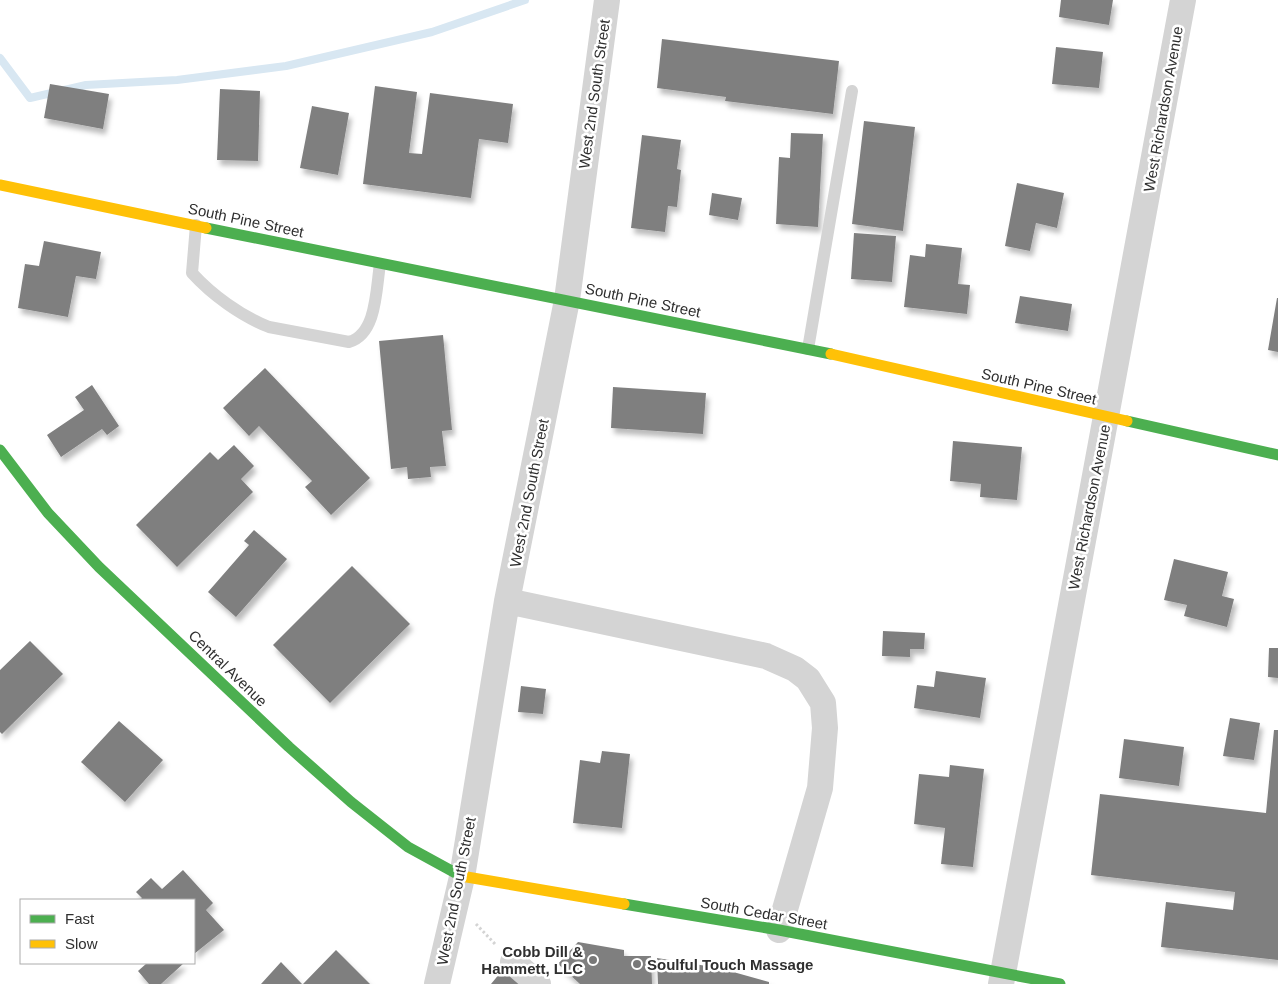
<svg xmlns="http://www.w3.org/2000/svg" width="1278" height="984" viewBox="0 0 1278 984" font-family="Helvetica,sans-serif">
	<style>
		.lines { fill: none; stroke-linecap: round; stroke-linejoin: round }
		.stream { stroke: #d8e7f2; stroke-width: 8 }
		.building { fill: #7f7f7f; filter: url(#shadow) }
		.path { stroke: #d4d4d4; stroke-width: 3; stroke-dasharray: 2.5 2.5; stroke-linecap: butt }
		.lane { stroke: #d4d4d4; stroke-width: 12 }
		.street { stroke: #d4d4d4; stroke-width: 26 }
		.fast { stroke: #4caf50; stroke-width: 11 }
		.slow { stroke: #ffc107; stroke-width: 11 }
		.poi-dot { fill: #787878; stroke: #fff; stroke-width: 2 }
		.labels { text-anchor: middle; dominant-baseline: central; stroke-width: 5; stroke-linejoin: round; paint-order: stroke }
		.street-label { font-size: 15px; fill: #2f2f2f; stroke: #fff }
		.poi-label { font-size: 15px; font-weight: bold; fill: #2f2f2f; stroke: #fff; text-anchor: end }
	</style>
	<defs>
		<filter id="shadow"><feDropShadow dx="3" dy="5.5" stdDeviation="2.5" flood-color="#0004"/></filter>
	</defs>
	<rect width="100%" height="100%" fill="#fff"/>
	<g class="lines">
		<path class="stream" d="M 0,58 L 30,98 L 86,85 L 177,80 L 286,66 L 432,32 L 525,0"/>
	</g>
	<path class="building" d="M 1061,0 L 1113,0 L 1109,25 L 1059,17 Z
		M 662,39 L 839,61 L 833,114 L 725,101 L 726,97 L 657,88 Z
		M 1056,47 L 1103,52 L 1099,88 L 1052,84 Z
		M 50,84 L 109,94 L 103,129 L 44,118 Z
		M 375,86 L 417,92 L 409,153 L 422,154 L 430,93 L 513,104 L 508,143 L 479,139 L 471,198 L 363,184 Z
		M 220,89 L 260,91 L 258,161 L 217,160 Z
		M 312,106 L 349,113 L 338,175 L 300,168 Z
		M 864,121 L 915,127 L 903,231 L 852,224 Z
		M 791,133 L 823,134 L 818,227 L 776,224 L 779,157 L 790,158 Z
		M 642,135 L 681,140 L 677,169 L 681,170 L 677,207 L 668,206 L 665,232 L 631,228 Z
		M 1017,183 L 1064,193 L 1057,228 L 1036,223 L 1030,251 L 1005,246 Z
		M 712,193 L 742,198 L 738,220 L 709,215 Z
		M 854,233 L 896,236 L 892,282 L 851,279 Z
		M 44,241 L 101,252 L 96,279 L 76,276 L 68,317 L 18,308 L 25,264 L 39,266 Z
		M 926,244 L 962,248 L 958,284 L 970,285 L 967,314 L 904,307 L 910,255 L 925,257 Z
		M 1020,296 L 1072,304 L 1068,331 L 1015,323 Z
		M 1277,298 L 1278,298 L 1278,352 L 1268,350 Z
		M 443,335 L 452,430 L 442,431 L 446,466 L 430,467 L 431,477 L 408,479 L 407,467 L 391,469 L 379,341 Z
		M 265,368 L 370,478 L 331,515 L 305,487 L 312,481 L 259,426 L 249,436 L 223,408 Z
		M 92,385 L 119,426 L 107,435 L 102,429 L 61,457 L 47,435 L 84,410 L 75,397 Z
		M 613,387 L 706,393 L 703,434 L 611,428 Z
		M 953,441 L 1022,447 L 1017,500 L 980,497 L 981,484 L 950,481 Z
		M 234,445 L 254,466 L 241,479 L 253,492 L 177,567 L 136,525 L 210,452 L 218,460 Z
		M 254,530 L 287,559 L 236,617 L 208,592 L 249,545 L 244,541 Z
		M 1174,559 L 1228,572 L 1222,596 L 1234,599 L 1227,627 L 1184,616 L 1187,605 L 1164,600 Z
		M 352,566 L 410,624 L 330,703 L 273,645 Z
		M 883,631 L 925,633 L 924,649 L 910,649 L 910,657 L 882,656 Z
		M 30,641 L 63,674 L 2,734 L 0,732 L 0,670 Z
		M 1269,648 L 1278,648 L 1278,678 L 1268,677 Z
		M 936,671 L 986,678 L 980,718 L 914,708 L 917,685 L 934,687 Z
		M 521,686 L 546,689 L 543,714 L 518,712 Z
		M 1230,718 L 1260,723 L 1254,760 L 1223,756 Z
		M 119,721 L 163,760 L 125,802 L 81,762 Z
		M 1274,730 L 1278,730 L 1278,960 L 1161,947 L 1166,902 L 1233,910 L 1235,892 L 1091,875 L 1100,794 L 1266,813 Z
		M 1124,739 L 1184,747 L 1179,786 L 1119,778 Z
		M 602,751 L 630,754 L 622,828 L 573,823 L 580,760 L 600,763 Z
		M 950,765 L 984,769 L 973,867 L 941,864 L 945,828 L 914,824 L 919,774 L 949,777 Z
		M 183,870 L 213,903 L 206,910 L 224,930 L 194,954 L 194,900 L 140,900 L 142,898 L 136,892 L 151,878 L 162,889 Z
		M 578,942 L 624,950 L 624,956 L 651,956 L 652,984 L 580,984 L 558,964 Z
		M 336,950 L 370,984 L 303,984 Z
		M 657,958 L 719,968 L 769,982 L 769,984 L 658,984 Z
		M 281,962 L 302,984 L 261,984 Z
		M 147,963 L 184,963 L 161,984 L 149,984 L 138,971 Z
		M 505,967 L 526,984 L 491,984 Z"/>
	<g class="lines">
		<path class="path" d="M 476,924 L 496,945"/>
		<path class="lane" d="M 196,225 L 192,273 C 212,295 241,316 269,327 L 349,342 C 377,334 376,289 380,264
			M 808,349 L 852,91"/>
		<path class="street" d="M 507,601 L 766,656 L 795,669 L 808,679 L 823,703 L 825,728 L 820,788 L 779,930
			M 513,962 L 538,984
			M 437,984 L 462,877 L 507,601 L 567,300 L 607,0
			M 1001,984 L 1183,0"/>
		<path class="fast" d="M 206,228 L 831,354
			M 1127,421 L 1278,455
			M 0,450 L 48,513 L 99,567 L 289,747 L 351,802 L 408,847 L 461,876
			M 624,904 L 779,930 L 1060,984"/>
		<path class="slow" d="M 0,185 L 206,228
			M 831,354 L 1127,421
			M 461,876 L 624,904"/>
	</g>
	<g class="poi-dot">
		<circle cx="593" cy="960" r="5"/>
		<circle cx="637" cy="964" r="5"/>
	</g>
	<g class="labels">
		<g class="street-label">
			<text transform="translate(594 94) rotate(-82)">West 2nd South Street</text>
			<text transform="translate(1163 109) rotate(-80)">West Richardson Avenue</text>
			<text transform="translate(246 220) rotate(12)">South Pine Street</text>
			<text transform="translate(643 300) rotate(12)">South Pine Street</text>
			<text transform="translate(1039 386) rotate(13)">South Pine Street</text>
			<text transform="translate(529 493) rotate(-79)">West 2nd South Street</text>
			<text transform="translate(1089 507) rotate(-79)">West Richardson Avenue</text>
			<text transform="translate(228 668) rotate(44)">Central Avenue</text>
			<text transform="translate(456 891) rotate(-79)">West 2nd South Street</text>
			<text transform="translate(764 913) rotate(10)">South Cedar Street</text>
		</g>
		<g class="poi-label">
			<text x="583" y="951">Cobb Dill &amp;<tspan x="583" dy="17">Hammett, LLC</tspan></text>
			<text x="647" y="964" text-anchor="start">Soulful Touch Massage</text>
		</g>
	</g>
	<rect x="20" y="899" width="175" height="65" fill="#ffffff" stroke="#acacac"/>
	<rect x="30" y="915" width="25" height="8" fill="#4caf50" stroke="#acacac"/>
	<text x="65" y="924" font-size="15" fill="#2f2f2f">Fast</text>
	<rect x="30" y="940" width="25" height="8" fill="#ffc107" stroke="#acacac"/>
	<text x="65" y="949" font-size="15" fill="#2f2f2f">Slow</text>
</svg>
